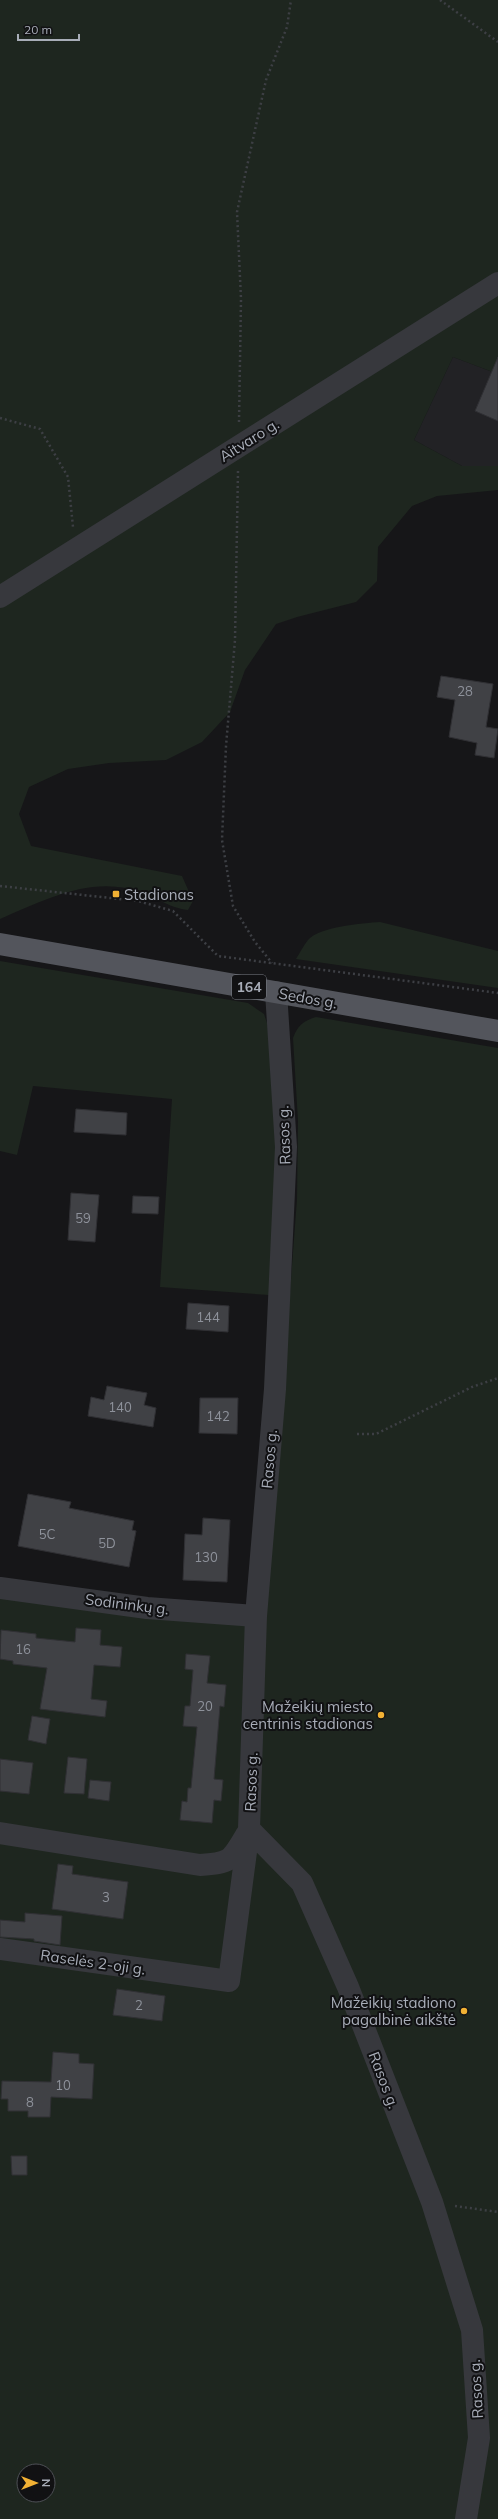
<svg xmlns="http://www.w3.org/2000/svg" width="498" height="2519" viewBox="0 0 498 2519" font-family="Mulish,sans-serif">
	<style>
		.built { fill: #222225 }
		.green { fill: #1e261f; fill-rule: evenodd }
		.building { fill: #404145; stroke: #303034 }
		.lines { fill: none; stroke-linecap: round; stroke-linejoin: round }
		.path { stroke: #3d3f44; stroke-width: 2.5; stroke-dasharray: 2 3; stroke-linecap: butt }
		.minor { stroke: #37383d; stroke-width: 22 }
		.primary { stroke: #53555c; stroke-width: 22 }
		.poi-dot { fill: #f2b134; stroke: #111113; stroke-width: 1.5 }
		.labels { text-anchor: middle; dominant-baseline: central; stroke-width: 4; stroke-linejoin: round; paint-order: stroke }
		.number-label { font-size: 13px; fill: #8e929b }
		.shield { fill: #111113; stroke: #7b7e86; stroke-width: 1 }
		.shield-label { font-size: 14px; font-weight: bold; fill: #a8adb8 }
		.street-label { font-size: 15px; fill: #a8adb8; stroke: #111113 }
		.poi-label { font-size: 15px; fill: #a8adb8; stroke: #111113; text-anchor: end }
	</style>
	<rect width="100%" height="100%" fill="#161618"/>
	<path class="built" d="M 453,357 L 498,374 L 498,466 L 462,466 L 414,440 Z"/>
	<path class="green" d="M 0,0 L 498,0 L 498,374 L 453,357 L 414,440 L 462,466 L 498,466 L 498,490 L 437,496 L 412,506 L 378,547 L 377,581 L 356,602 L 297,617 L 276,624 L 245,670 L 230,712 L 202,742 L 166,760 L 109,763 L 68,769 L 29,787 L 19,814 L 31,846 L 182,876 L 193,901 L 188,910 C 167,907 161,899 143,893 C 93,874 45,900 0,919 Z
		M 380,922 L 498,951 L 498,988 L 296,959 C 300,953 303,946 308,940 C 319,927 363,923 380,922 Z
		M 0,961 L 248,1003 L 264,1014 L 270,1032 L 278,1138 L 269,1295 L 160,1287 L 172,1099 L 33,1086 L 17,1155 L 0,1151 Z
		M 316,1017 L 498,1048 L 498,2519 L 0,2519 L 0,1578 L 266,1614 L 297,1199 L 298,1121 L 293,1038 C 298,1025 303,1021 316,1017 ZM 24,2471 L 48,2471 L 48,2495 L 24,2495 Z"/>
	<path class="building" d="M 498,357 L 498,421 L 475,411 Z
		M 441,676 L 493,684 L 486,727 L 498,729 L 494,758 L 475,755 L 477,743 L 449,737 L 455,700 L 437,697 Z
		M 76,1109 L 127,1113 L 126,1135 L 74,1132 Z
		M 71,1193 L 99,1195 L 95,1242 L 68,1240 Z
		M 133,1196 L 159,1197 L 158,1214 L 132,1213 Z
		M 188,1303 L 229,1306 L 228,1332 L 186,1329 Z
		M 107,1386 L 147,1393 L 144,1405 L 156,1408 L 153,1427 L 88,1416 L 91,1397 L 104,1400 Z
		M 200,1398 L 238,1398 L 237,1434 L 199,1433 Z
		M 28,1494 L 71,1502 L 69,1508 L 134,1521 L 132,1530 L 136,1531 L 129,1567 L 18,1546 Z
		M 203,1518 L 230,1520 L 227,1582 L 183,1580 L 185,1534 L 202,1535 Z
		M 76,1628 L 101,1630 L 100,1645 L 122,1647 L 120,1667 L 94,1665 L 91,1699 L 107,1701 L 105,1717 L 40,1709 L 47,1668 L 13,1664 L 13,1661 L 0,1659 L 1,1630 L 36,1634 L 36,1638 L 75,1642 Z
		M 186,1654 L 210,1656 L 207,1683 L 226,1685 L 224,1707 L 220,1706 L 214,1779 L 223,1780 L 221,1801 L 214,1800 L 212,1823 L 180,1820 L 182,1801 L 187,1802 L 188,1788 L 191,1788 L 197,1727 L 183,1726 L 185,1706 L 190,1706 L 193,1670 L 185,1669 Z
		M 32,1716 L 50,1719 L 46,1744 L 28,1740 Z
		M 68,1757 L 87,1759 L 84,1794 L 64,1793 Z
		M 0,1759 L 33,1763 L 29,1794 L 0,1791 Z
		M 90,1780 L 111,1782 L 109,1801 L 88,1798 Z
		M 58,1864 L 73,1866 L 72,1874 L 128,1882 L 123,1919 L 52,1909 Z
		M 25,1913 L 62,1916 L 60,1945 L 34,1941 L 34,1939 L 0,1937 L 0,1920 L 25,1922 Z
		M 117,1989 L 165,1996 L 162,2021 L 113,2015 Z
		M 53,2052 L 79,2054 L 79,2063 L 94,2064 L 92,2099 L 51,2097 L 50,2117 L 28,2117 L 28,2111 L 8,2111 L 8,2099 L 1,2099 L 2,2081 L 51,2082 Z
		M 11,2156 L 27,2156 L 27,2175 L 12,2175 Z"/>
	<g class="lines">
		<path class="path" d="M 440,0 L 498,42
			M 0,418 L 40,429 L 68,477 L 73,527
			M 239,422 L 241,299 L 237,212 L 266,80 L 287,27 L 291,0
			M 238,471 L 235,640 L 226,746 L 222,840 L 233,906 L 255,942 L 272,963
			M 0,886 L 138,901 L 173,911 L 218,956 L 498,993
			M 357,1434 L 376,1434 L 472,1387 L 498,1378
			M 455,2206 L 498,2212"/>
		<path class="minor" d="M 0,597 L 498,283
			M 276,992 L 286,1147 L 275,1389 L 256,1616 L 249,1829 L 302,1883 L 348,1987 L 432,2202 L 472,2330 L 479,2438 L 466,2519
			M 0,1588 L 147,1608 L 256,1616
			M 0,1833 L 200,1865 C 230,1863 231,1861 246,1835
			M 0,1949 L 229,1981 L 249,1829"/>
		<path class="primary" d="M 0,944 L 498,1031"/>
	</g>
	<g class="poi-dot">
		<rect x="112" y="890" width="8" height="8" rx="2"/>
		<circle cx="381" cy="1715" r="4"/>
		<circle cx="464" cy="2011" r="4"/>
	</g>
	<g class="labels">
		<g class="number-label">
			<text x="465" y="691">28</text>
			<text x="83" y="1218">59</text>
			<text x="208" y="1317">144</text>
			<text x="120" y="1407">140</text>
			<text x="218" y="1416">142</text>
			<text x="47" y="1534">5C</text>
			<text x="107" y="1543">5D</text>
			<text x="206" y="1557">130</text>
			<text x="23" y="1649">16</text>
			<text x="205" y="1706">20</text>
			<text x="106" y="1897">3</text>
			<text x="139" y="2005">2</text>
			<text x="63" y="2085">10</text>
			<text x="30" y="2102">8</text>
		</g>
		<rect class="shield" x="232" y="975" width="34" height="24" rx="3"/>
		<g class="shield-label">
			<text x="249" y="987">164</text>
		</g>
		<g class="street-label">
			<text transform="translate(249 440) rotate(-32)">Aitvaro g.</text>
			<text transform="translate(308 998) rotate(10)">Sedos g.</text>
			<text transform="translate(284 1135) rotate(-92)">Rasos g.</text>
			<text transform="translate(269 1459) rotate(-85)">Rasos g.</text>
			<text transform="translate(127 1604) rotate(7)">Sodininkų g.</text>
			<text transform="translate(251 1782) rotate(-88)">Rasos g.</text>
			<text transform="translate(93 1962) rotate(8)">Raselės 2-oji g.</text>
			<text transform="translate(384 2080) rotate(69)">Rasos g.</text>
			<text transform="translate(476 2389) rotate(-93)">Rasos g.</text>
		</g>
		<g class="poi-label">
			<text x="124" y="894" text-anchor="start">Stadionas</text>
			<text x="373" y="1706">Mažeikių miesto<tspan x="373" dy="17">centrinis stadionas</tspan></text>
			<text x="456" y="2002">Mažeikių stadiono<tspan x="456" dy="17">pagalbinė aikštė</tspan></text>
		</g>
	</g>
	<g transform="translate(36 2483) rotate(90)"><circle r="19" fill="#111113" stroke="#4d4f55"/>
	<path d="M0-3L7 15L0 10L-7 15Z" fill="#f2b134"/>
	<text y="-6" font-size="11" font-weight="bold" text-anchor="middle" fill="#a8adb8">N</text>
	</g>
	<path d="M18 34v6h61v-6" fill="none" stroke="#a8adb8" stroke-width="2"/>
	<text x="24" y="34" font-size="12" fill="#a8adb8" stroke="#111113" stroke-width="3" paint-order="stroke">20 m</text>
</svg>
